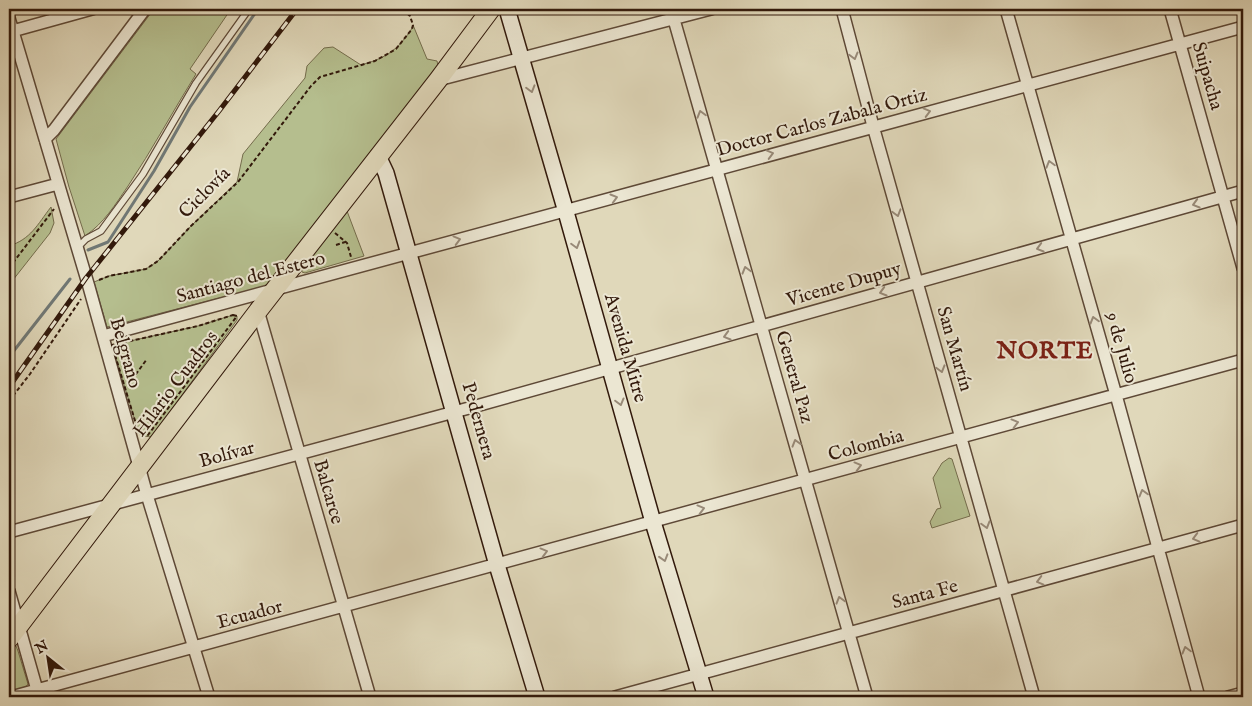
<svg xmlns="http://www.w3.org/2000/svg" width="1252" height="706" viewBox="0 0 1252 706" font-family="'IM FELL English',serif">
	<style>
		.green { fill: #b5be8e; stroke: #746c4c }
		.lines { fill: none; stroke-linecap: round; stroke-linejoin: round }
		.stream { stroke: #707875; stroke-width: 3 }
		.lane-casing { stroke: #5e4937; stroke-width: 8 }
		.street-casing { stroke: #5e4937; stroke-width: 14 }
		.secondary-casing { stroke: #32190b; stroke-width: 18 }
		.primary-casing { stroke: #32190b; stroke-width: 20 }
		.path { stroke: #32190b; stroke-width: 2; stroke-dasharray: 4 2.5; stroke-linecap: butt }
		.lane { stroke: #ebe6d2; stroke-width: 5.5 }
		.street { stroke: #ebe6d2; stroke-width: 11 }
		.secondary { stroke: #ebe6d2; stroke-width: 15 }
		.primary { stroke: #e0d8ba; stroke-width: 18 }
		.rail-casing { stroke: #32190b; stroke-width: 5 }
		.rail { stroke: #ebe6d2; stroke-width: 3; stroke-dasharray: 9; stroke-linecap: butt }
		.oneway { stroke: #988a78 }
		.labels { text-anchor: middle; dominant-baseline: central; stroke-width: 4; stroke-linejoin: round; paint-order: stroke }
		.street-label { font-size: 19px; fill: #32190b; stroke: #ebe6d2 }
		.district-label { font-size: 24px; font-weight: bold; letter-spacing: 1px; fill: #7a1f14; stroke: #ebe6d2 }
	</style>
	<rect width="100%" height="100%" fill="#e0d8ba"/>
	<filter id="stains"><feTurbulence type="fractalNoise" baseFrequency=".004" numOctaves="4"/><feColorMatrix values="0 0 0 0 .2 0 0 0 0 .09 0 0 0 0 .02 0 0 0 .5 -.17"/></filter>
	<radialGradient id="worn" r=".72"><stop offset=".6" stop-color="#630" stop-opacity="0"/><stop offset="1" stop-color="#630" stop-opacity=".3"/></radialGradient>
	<path class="green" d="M 154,9 L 231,9 L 190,69 L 196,74 C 173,111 152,150 128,186 C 115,205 104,223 85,236 L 69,187 L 56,139 Z
		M 413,25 L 427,59 L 437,61 L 439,70 L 274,284 L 107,327 L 94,282 L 109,276 L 146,269 L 158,261 L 191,226 L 237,182 L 243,154 L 305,78 L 307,66 L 324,48 L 333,47 L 361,65 C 379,60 393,54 405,38 C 408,34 412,30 413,25 Z
		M 51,207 L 54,223 L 50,233 L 9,285 L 9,246 C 31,239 37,225 51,207 Z
		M 347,211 L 364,256 L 305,273 L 302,272 L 301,268 Z
		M 233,315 L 237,316 L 237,320 L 151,437 L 144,436 L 139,434 L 112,345 L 198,326 Z
		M 949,458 L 952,459 L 970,516 L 932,528 L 930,522 L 937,509 L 941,508 L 933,478 L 942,463 Z
		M 13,646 L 16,646 L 18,651 L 28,684 L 24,689 L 9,692 L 9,649 Z"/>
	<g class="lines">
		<path class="stream" d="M 88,250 L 108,242 L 154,171 L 190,107 L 258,9
			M 9,357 L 70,279"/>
		<defs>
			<path id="lane" d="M 77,248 L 86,239 L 101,231 L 143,174 L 196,83 L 249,9"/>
			<path id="street" d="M 671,9 L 867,697
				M 842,9 L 873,126 L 1034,697
				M 1006,9 L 1116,395 L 1199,697
				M 1170,9 L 1243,268
				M 9,18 L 89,287 L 147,495 L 209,697
				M 9,32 L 92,9
				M 438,80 L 711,9
				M 45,139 L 54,130 L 145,9
				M 9,197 L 58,184
				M 257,307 L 370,697
				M 103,336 L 1243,27
				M 9,532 L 469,408 L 1243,191
				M 9,591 L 39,697
				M 11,697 L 1243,360
				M 615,697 L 1243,525
				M 1228,697 L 1243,693"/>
			<path id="secondary" d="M 507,9 L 566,212 L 653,522 L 706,697
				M 378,156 L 386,173 L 497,565 L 537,697"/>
			<path id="primary" d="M 9,639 L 258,311 L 438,80 L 491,9"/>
		</defs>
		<use href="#lane" class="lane-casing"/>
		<use href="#street" class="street-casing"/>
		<use href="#secondary" class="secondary-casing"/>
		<use href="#primary" class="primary-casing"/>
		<path class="path" d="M 335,233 L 347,243 L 351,257
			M 336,245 L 345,242
			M 9,260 L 11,241
			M 9,268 L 54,209
			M 99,280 L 109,276 L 146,269 L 158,261 L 191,226 L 238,182 L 311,86 L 320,77 L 375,61 L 396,49 L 412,29 L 413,25 L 410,16 L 402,9
			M 233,315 L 237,316 L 148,435 L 144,436 L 139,434 L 112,345 L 198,326 Z
			M 128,385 L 147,359
			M 9,401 L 30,374 L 81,299"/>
		<use href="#lane" class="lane"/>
		<use href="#street" class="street"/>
		<use href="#secondary" class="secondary"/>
		<use href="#primary" class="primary"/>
		<defs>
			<path id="rail" d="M 9,387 L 86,278 L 219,111 L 297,9"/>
		</defs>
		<use href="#rail" class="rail-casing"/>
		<use href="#rail" class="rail"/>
	</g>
	<defs><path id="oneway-chevron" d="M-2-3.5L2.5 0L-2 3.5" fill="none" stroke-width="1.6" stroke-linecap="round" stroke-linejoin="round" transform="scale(1.25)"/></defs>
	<g class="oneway">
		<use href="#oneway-chevron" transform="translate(854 56) rotate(75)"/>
		<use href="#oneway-chevron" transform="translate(531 89) rotate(74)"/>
		<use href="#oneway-chevron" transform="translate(927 112) rotate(-15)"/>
		<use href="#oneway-chevron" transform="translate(701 114) rotate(-106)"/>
		<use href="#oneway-chevron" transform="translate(770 154) rotate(-15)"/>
		<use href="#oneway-chevron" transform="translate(1050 164) rotate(-106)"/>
		<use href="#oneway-chevron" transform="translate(614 198) rotate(-16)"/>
		<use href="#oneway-chevron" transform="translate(1196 204) rotate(164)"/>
		<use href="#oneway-chevron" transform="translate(897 213) rotate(74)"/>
		<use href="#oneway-chevron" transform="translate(457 240) rotate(-15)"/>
		<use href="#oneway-chevron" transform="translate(576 245) rotate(74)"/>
		<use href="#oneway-chevron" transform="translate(1040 248) rotate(164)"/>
		<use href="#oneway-chevron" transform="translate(746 270) rotate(-106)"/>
		<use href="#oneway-chevron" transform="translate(883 292) rotate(164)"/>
		<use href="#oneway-chevron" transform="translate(1094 320) rotate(-106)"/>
		<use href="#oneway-chevron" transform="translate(727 336) rotate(164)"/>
		<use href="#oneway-chevron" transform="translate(941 369) rotate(74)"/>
		<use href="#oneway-chevron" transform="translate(620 402) rotate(75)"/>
		<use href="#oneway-chevron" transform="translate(1015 423) rotate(-15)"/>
		<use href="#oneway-chevron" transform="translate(796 443) rotate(-106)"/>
		<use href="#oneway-chevron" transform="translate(858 466) rotate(-15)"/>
		<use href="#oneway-chevron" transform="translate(1143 493) rotate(-105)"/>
		<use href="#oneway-chevron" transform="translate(701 509) rotate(-15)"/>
		<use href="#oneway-chevron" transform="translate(986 525) rotate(74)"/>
		<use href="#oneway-chevron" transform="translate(1196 538) rotate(165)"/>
		<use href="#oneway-chevron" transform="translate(544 552) rotate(-15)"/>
		<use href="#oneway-chevron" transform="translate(664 558) rotate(73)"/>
		<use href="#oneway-chevron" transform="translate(1040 581) rotate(165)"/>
		<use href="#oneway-chevron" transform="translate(840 600) rotate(-106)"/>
		<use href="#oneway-chevron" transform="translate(1186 650) rotate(-105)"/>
	</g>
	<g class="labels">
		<g class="street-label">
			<text transform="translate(1207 76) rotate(74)">Suipacha</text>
			<text transform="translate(822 123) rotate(-15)">Doctor Carlos Zabala Ortiz</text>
			<text transform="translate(205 193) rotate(-45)">Ciclovía</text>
			<text transform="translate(251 278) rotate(-15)">Santiago del Estero</text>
			<text transform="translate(844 285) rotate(-16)">Vicente Dupuy</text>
			<text transform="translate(625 348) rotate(74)">Avenida Mitre</text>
			<text transform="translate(1121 348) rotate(74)">9 de Julio</text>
			<text transform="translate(954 349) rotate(74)">San Martín</text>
			<text transform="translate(125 353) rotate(74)">Belgrano</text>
			<text transform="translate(794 377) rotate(74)">General Paz</text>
			<text transform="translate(176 384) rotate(-53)">Hilario Cuadros</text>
			<text transform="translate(478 421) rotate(74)">Pedernera</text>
			<text transform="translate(866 446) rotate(-15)">Colombia</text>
			<text transform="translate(227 455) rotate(-15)">Bolívar</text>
			<text transform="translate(328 492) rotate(74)">Balcarce</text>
			<text transform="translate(925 595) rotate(-15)">Santa Fe</text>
			<text transform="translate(250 615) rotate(-15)">Ecuador</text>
		</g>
		<g class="district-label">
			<text x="1045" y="351">NORTE</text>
		</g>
	</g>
	<rect width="1252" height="706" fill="none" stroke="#e0d8ba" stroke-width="30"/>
	<rect x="10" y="10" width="1232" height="686" fill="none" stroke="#32190b" stroke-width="2.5"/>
	<rect x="15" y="15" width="1222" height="676" fill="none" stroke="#32190b"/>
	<g transform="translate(48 658) rotate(330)" stroke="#ebe6d2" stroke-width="4" paint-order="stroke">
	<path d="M0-4L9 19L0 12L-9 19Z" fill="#32190b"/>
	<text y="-8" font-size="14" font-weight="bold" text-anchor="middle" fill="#32190b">N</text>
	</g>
	<rect width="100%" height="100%" filter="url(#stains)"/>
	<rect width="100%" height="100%" fill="url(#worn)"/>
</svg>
